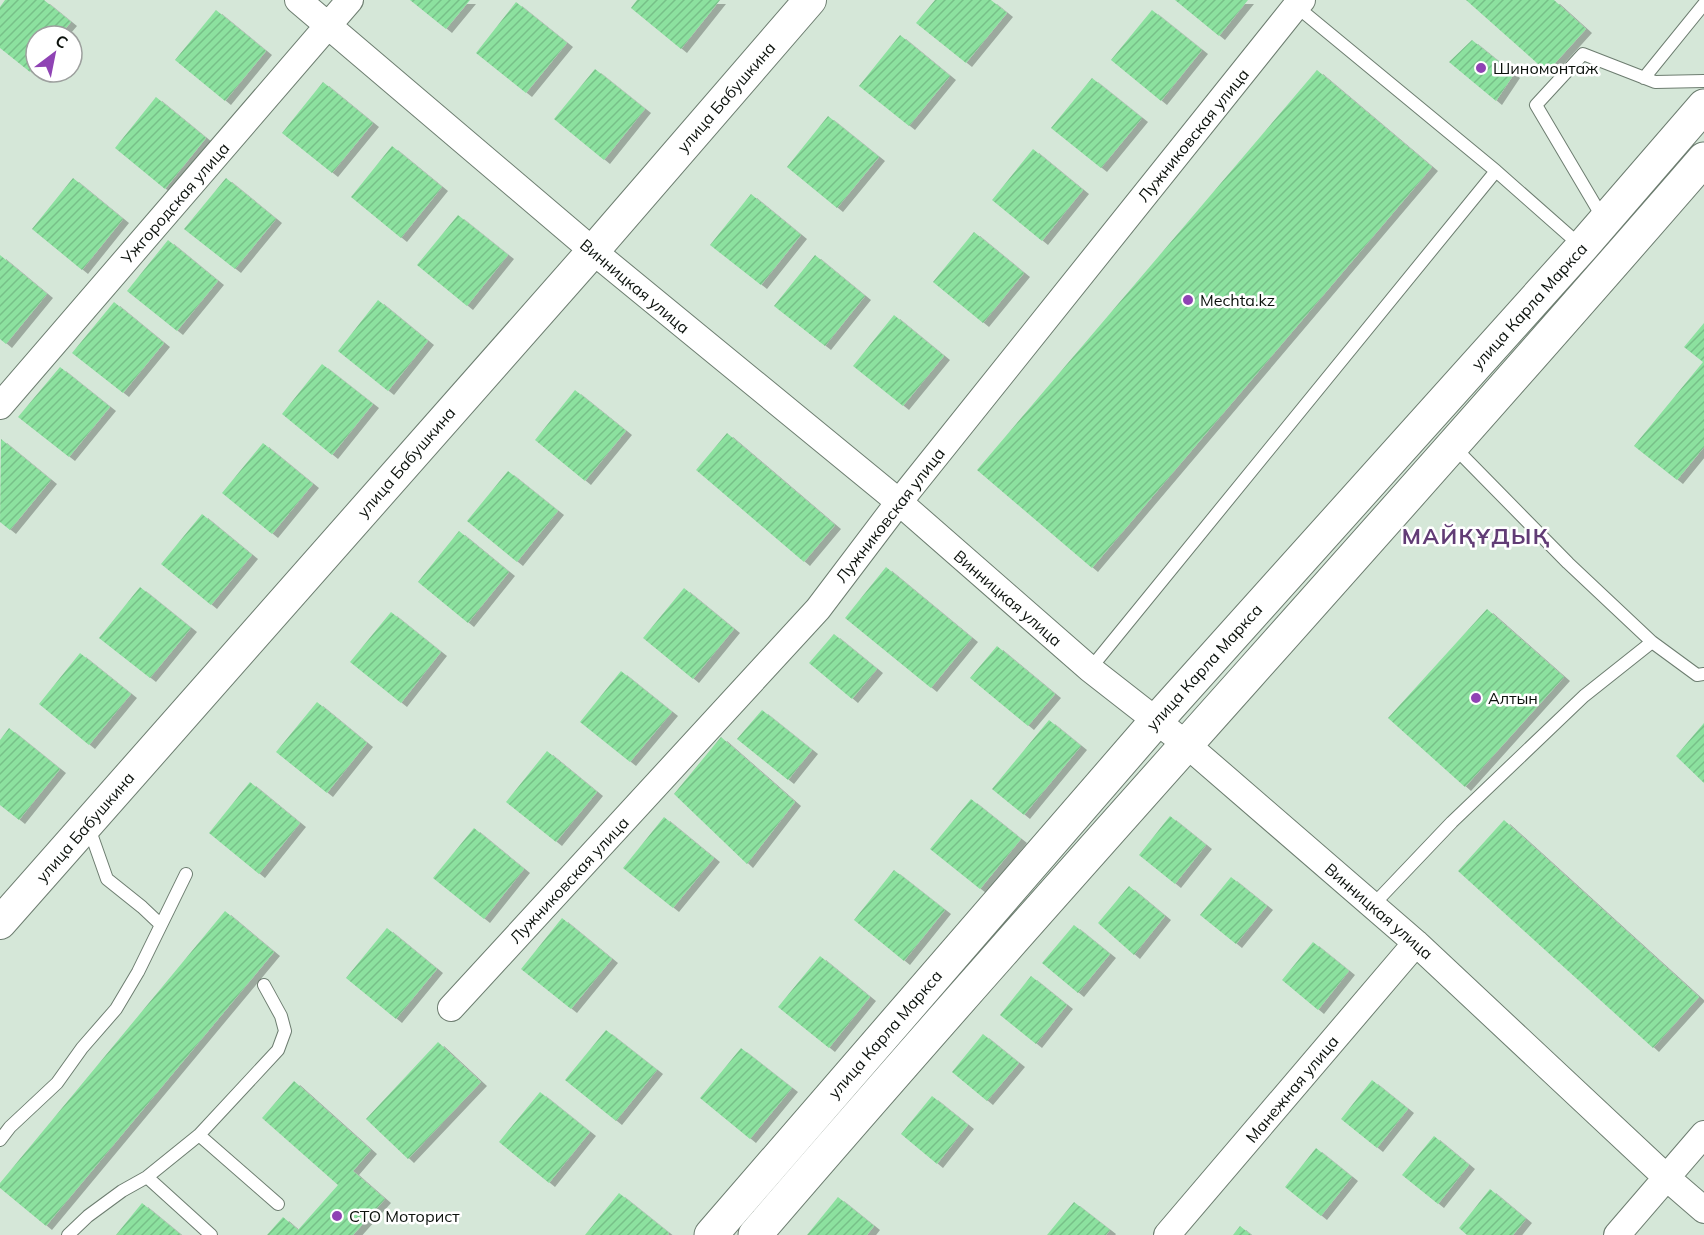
<svg xmlns="http://www.w3.org/2000/svg" width="1704" height="1235" viewBox="0 0 1704 1235" font-family="Mulish,sans-serif">
	<style>
		.building { fill: url(#building-hatch); filter: url(#shadow) }
		.lines { fill: none; stroke-linecap: round; stroke-linejoin: round }
		.service-casing { stroke: #6d7d70; stroke-width: 14 }
		.minor-casing { stroke: #6d7d70; stroke-width: 28 }
		.tertiary-casing { stroke: #6d7d70; stroke-width: 34 }
		.primary-casing { stroke: #6d7d70; stroke-width: 35 }
		.service { stroke: #fff; stroke-width: 12 }
		.minor { stroke: #fff; stroke-width: 26 }
		.tertiary { stroke: #fff; stroke-width: 32 }
		.primary { stroke: #fff; stroke-width: 33 }
		.poi-dot { fill: #8f43b4; stroke: #fff; stroke-width: 2 }
		.labels { text-anchor: middle; dominant-baseline: central; stroke-width: 5; stroke-linejoin: round; paint-order: stroke }
		.poi-label { font-size: 16px; fill: #0b110c; stroke: #fff; text-anchor: start }
		.street-label { font-size: 16px; fill: #0b110c; stroke: #fff }
		.district-label { font-size: 22px; font-weight: bold; letter-spacing: 1.5px; fill: #613c75; stroke: #fff }
	</style>
	<defs>
		<pattern id="building-hatch" width="6" height="6" patternUnits="userSpaceOnUse" patternTransform="scale(1.5)"><rect width="6" height="6" fill="#8ce19f"/><path d="M-1 1l2-2M0 6l6-6M5 7l2-2" fill="none" stroke="#77c088"/></pattern>
		<filter id="shadow"><feDropShadow dx="6" dy="4" stdDeviation="0" flood-color="#0004"/></filter>
	</defs>
	<rect width="100%" height="100%" fill="#d5e7d8"/>
	<path class="building" d="M 5,0 L 44,0 L 71,22 L 59,36 L 36,36 L 36,65 L 30,72 L 0,48 L 0,7 Z
		M 410,0 L 470,0 L 446,29 Z
		M 637,0 L 720,0 L 681,49 L 631,8 Z
		M 935,0 L 991,0 L 1007,13 L 966,63 L 916,23 Z
		M 1175,0 L 1248,0 L 1219,36 Z
		M 1466,0 L 1554,0 L 1586,29 L 1547,72 Z
		M 516,2 L 567,43 L 526,93 L 476,53 Z
		M 216,10 L 266,51 L 225,101 L 175,60 Z
		M 1152,10 L 1202,50 L 1161,101 L 1111,60 Z
		M 900,35 L 950,76 L 909,126 L 859,86 Z
		M 1472,40 L 1514,74 L 1496,101 L 1449,62 Z
		M 595,69 L 645,109 L 604,160 L 554,119 Z
		M 1317,70 L 1432,167 L 1092,568 L 977,470 Z
		M 1092,78 L 1142,118 L 1101,168 L 1051,128 Z
		M 323,82 L 373,123 L 332,173 L 282,133 Z
		M 156,97 L 206,138 L 165,189 L 115,148 Z
		M 828,116 L 879,157 L 837,208 L 787,167 Z
		M 392,146 L 442,187 L 401,238 L 351,197 Z
		M 1033,149 L 1083,190 L 1042,241 L 992,200 Z
		M 73,178 L 123,219 L 82,270 L 32,229 Z
		M 226,178 L 276,219 L 235,269 L 184,229 Z
		M 751,194 L 801,235 L 761,285 L 710,245 Z
		M 458,215 L 508,255 L 467,306 L 417,265 Z
		M 974,232 L 1024,273 L 983,323 L 933,282 Z
		M 168,240 L 218,281 L 177,331 L 127,291 Z
		M 0,255 L 47,294 L 6,344 L 0,339 Z
		M 815,255 L 865,296 L 825,346 L 774,306 Z
		M 378,300 L 428,341 L 388,391 L 338,351 Z
		M 114,302 L 164,343 L 123,393 L 72,353 Z
		M 894,315 L 944,356 L 903,406 L 853,366 Z
		M 1704,323 L 1704,447 L 1677,480 L 1634,446 L 1703,362 L 1684,347 Z
		M 322,364 L 373,404 L 332,455 L 282,414 Z
		M 60,367 L 110,407 L 69,457 L 18,417 Z
		M 575,390 L 626,431 L 585,481 L 535,440 Z
		M 727,433 L 835,525 L 804,562 L 696,470 Z
		M 1,439 L 51,480 L 10,530 L 0,522 Z
		M 263,443 L 313,484 L 272,534 L 222,493 Z
		M 508,471 L 558,511 L 517,562 L 467,521 Z
		M 202,514 L 252,555 L 211,605 L 161,564 Z
		M 459,531 L 509,572 L 468,623 L 418,582 Z
		M 886,567 L 972,638 L 931,688 L 845,618 Z
		M 140,587 L 191,628 L 150,678 L 99,638 Z
		M 684,588 L 734,629 L 693,679 L 643,638 Z
		M 1487,609 L 1564,677 L 1465,787 L 1388,718 Z
		M 391,612 L 441,652 L 401,703 L 350,662 Z
		M 834,634 L 877,669 L 852,699 L 809,663 Z
		M 997,646 L 1055,694 L 1028,726 L 970,678 Z
		M 80,653 L 131,694 L 89,745 L 39,704 Z
		M 621,671 L 672,712 L 630,762 L 580,722 Z
		M 317,702 L 367,743 L 327,793 L 276,752 Z
		M 762,710 L 812,750 L 788,780 L 737,739 Z
		M 1049,720 L 1081,746 L 1024,815 L 992,789 Z
		M 1704,723 L 1704,783 L 1676,756 Z
		M 9,728 L 60,769 L 19,820 L 0,805 L 0,740 Z
		M 721,737 L 795,802 L 747,864 L 674,794 Z
		M 547,751 L 597,792 L 556,842 L 506,802 Z
		M 250,782 L 300,823 L 259,874 L 209,833 Z
		M 971,799 L 1021,839 L 980,889 L 930,849 Z
		M 1170,816 L 1206,845 L 1175,884 L 1139,855 Z
		M 664,817 L 714,858 L 673,908 L 623,868 Z
		M 1504,820 L 1699,997 L 1653,1048 L 1458,871 Z
		M 474,828 L 524,869 L 484,919 L 433,878 Z
		M 894,870 L 945,910 L 904,961 L 854,920 Z
		M 1231,877 L 1267,906 L 1236,944 L 1200,915 Z
		M 1129,886 L 1165,916 L 1134,955 L 1098,923 Z
		M 225,911 L 274,952 L 46,1226 L 0,1188 L 0,1183 Z
		M 562,918 L 612,959 L 571,1009 L 521,969 Z
		M 1074,925 L 1110,954 L 1078,993 L 1042,963 Z
		M 387,928 L 437,969 L 396,1019 L 346,978 Z
		M 1313,942 L 1349,971 L 1318,1010 L 1282,980 Z
		M 820,956 L 870,997 L 829,1048 L 778,1007 Z
		M 1031,976 L 1067,1005 L 1036,1044 L 1000,1015 Z
		M 606,1030 L 657,1070 L 616,1121 L 565,1080 Z
		M 983,1034 L 1019,1063 L 987,1101 L 952,1072 Z
		M 438,1042 L 481,1082 L 408,1159 L 366,1119 Z
		M 741,1048 L 792,1088 L 750,1139 L 700,1098 Z
		M 1372,1080 L 1408,1109 L 1377,1148 L 1341,1119 Z
		M 294,1081 L 371,1150 L 353,1171 L 385,1199 L 353,1235 L 267,1235 L 283,1217 L 298,1230 L 338,1185 L 262,1118 Z
		M 540,1092 L 590,1132 L 549,1183 L 499,1142 Z
		M 932,1096 L 968,1125 L 937,1164 L 901,1134 Z
		M 1434,1136 L 1469,1165 L 1438,1204 L 1402,1175 Z
		M 1316,1148 L 1352,1177 L 1321,1216 L 1285,1187 Z
		M 1490,1189 L 1526,1219 L 1513,1235 L 1467,1235 L 1459,1228 Z
		M 619,1193 L 669,1233 L 668,1235 L 585,1235 Z
		M 838,1197 L 874,1226 L 867,1235 L 807,1235 Z
		M 1074,1202 L 1110,1230 L 1106,1235 L 1047,1235 Z
		M 142,1203 L 181,1235 L 116,1235 Z
		M 1240,1226 L 1251,1235 L 1233,1235 Z"/>
	<g class="lines">
		<defs>
			<path id="service" d="M 1296,6 L 1496,171 L 1581,246
				M 1644,78 L 1704,4
				M 1604,220 L 1536,105 L 1583,54 L 1655,82 L 1704,81
				M 1453,446 L 1568,563 L 1652,642 L 1697,675 L 1704,674
				M 1090,669 L 1496,171
				M 89,828 L 107,879 L 142,907 L 160,924
				M 1373,905 L 1452,822 L 1584,696 L 1652,642
				M 199,1135 L 278,1050 L 285,1031 L 281,1016 L 264,985
				M 0,1140 L 10,1127 L 57,1083 L 82,1048 L 116,1009 L 138,972 L 186,874
				M 147,1177 L 211,1235
				M 68,1235 L 88,1216 L 122,1191 L 147,1177 L 199,1135 L 278,1204"/>
			<path id="minor" d="M 298,0 L 593,251 L 899,502 L 1090,669 L 1186,744 L 1416,943 L 1667,1178 L 1704,1210
				M 0,406 L 350,0
				M 451,1008 L 818,609 L 899,502 L 1296,6 L 1302,0
				M 1167,1235 L 1416,943
				M 1617,1235 L 1704,1134"/>
			<path id="tertiary" d="M 0,923 L 593,251 L 810,0"/>
			<path id="primary" d="M 711,1235 L 1157,720 L 1582,247 L 1704,106
				M 755,1235 C 1067,872 1391,521 1704,159"/>
		</defs>
		<use href="#service" class="service-casing"/>
		<use href="#minor" class="minor-casing"/>
		<use href="#tertiary" class="tertiary-casing"/>
		<use href="#primary" class="primary-casing"/>
		<use href="#service" class="service"/>
		<use href="#minor" class="minor"/>
		<use href="#tertiary" class="tertiary"/>
		<use href="#primary" class="primary"/>
	</g>
	<g class="poi-dot">
		<circle cx="1481" cy="68" r="6"/>
		<circle cx="1188" cy="300" r="6"/>
		<circle cx="1476" cy="698" r="6"/>
		<circle cx="337" cy="1216" r="6"/>
	</g>
	<g class="labels">
		<g class="poi-label">
			<text x="1493" y="68">Шиномонтаж</text>
			<text x="1200" y="300">Mechta.kz</text>
			<text x="1488" y="698">Алтын</text>
			<text x="349" y="1216">СТО Моторист</text>
		</g>
		<g class="street-label">
			<text transform="translate(726 97) rotate(-49)">улица Бабушкина</text>
			<text transform="translate(1193 135) rotate(-51)">Лужниковская улица</text>
			<text transform="translate(175 203) rotate(-49)">Ужгородская улица</text>
			<text transform="translate(635 286) rotate(40)">Винницкая улица</text>
			<text transform="translate(1529 306) rotate(-48)">улица Карла Маркса</text>
			<text transform="translate(406 462) rotate(-49)">улица Бабушкина</text>
			<text transform="translate(890 515) rotate(-52)">Лужниковская улица</text>
			<text transform="translate(1008 598) rotate(41)">Винницкая улица</text>
			<text transform="translate(1204 667) rotate(-48)">улица Карла Маркса</text>
			<text transform="translate(85 827) rotate(-49)">улица Бабушкина</text>
			<text transform="translate(569 880) rotate(-47)">Лужниковская улица</text>
			<text transform="translate(1379 911) rotate(41)">Винницкая улица</text>
			<text transform="translate(885 1034) rotate(-49)">улица Карла Маркса</text>
			<text transform="translate(1292 1089) rotate(-50)">Манежная улица</text>
		</g>
		<g class="district-label">
			<text x="1476" y="536">МАЙҚҰДЫҚ</text>
		</g>
	</g>
	<g transform="translate(54 54) rotate(32)"><circle r="28" fill="#ffffff" stroke="#9da09e" stroke-width="1.5"/>
	<path d="M0-4.5L10 22L0 15L-10 22Z" fill="#8f43b4"/>
	<text y="-9" font-size="16" font-weight="bold" text-anchor="middle" fill="#0b110c">С</text>
	</g>
</svg>
